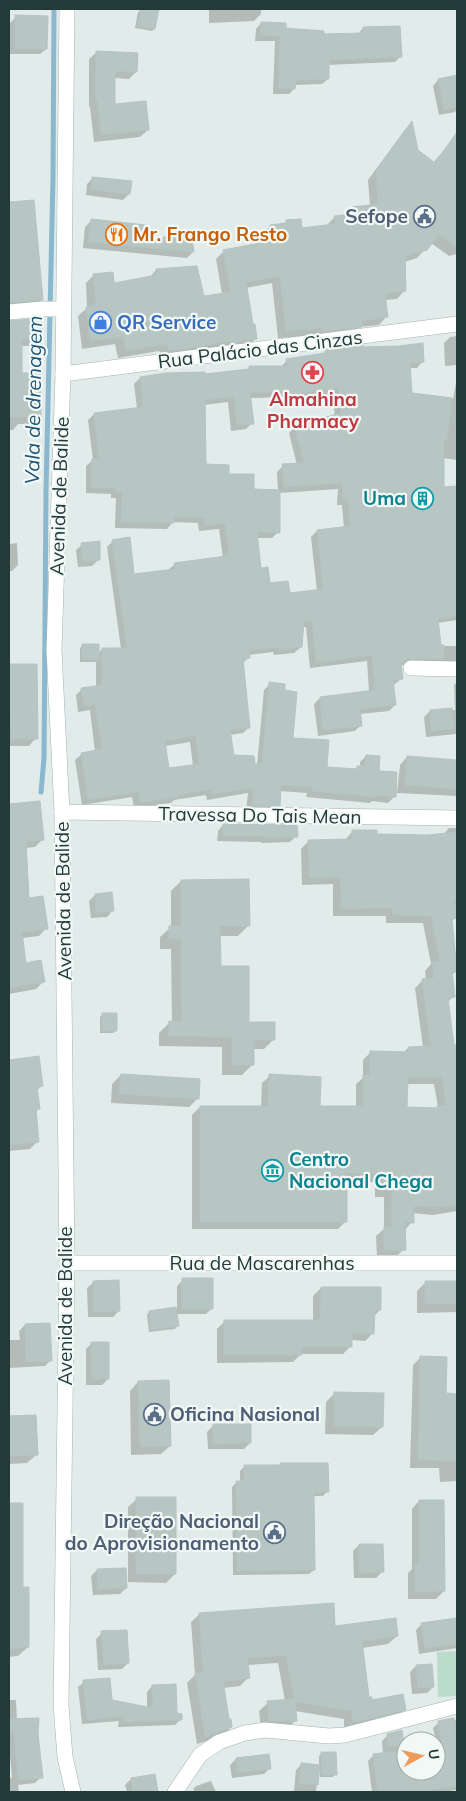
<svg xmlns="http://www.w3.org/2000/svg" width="466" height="1801" viewBox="0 0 466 1801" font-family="Mulish,sans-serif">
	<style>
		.pitch { fill: #bbdcca }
		.shadow { fill: #0003; fill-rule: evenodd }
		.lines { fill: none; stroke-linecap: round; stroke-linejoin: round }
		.stream { stroke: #8bb7cf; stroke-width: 5 }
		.building { fill: #b7c6c2; stroke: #b4c4c1; fill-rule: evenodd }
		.minor-casing { stroke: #a4b3b1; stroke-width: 16 }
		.tertiary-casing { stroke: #a4b3b1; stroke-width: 16 }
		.secondary-casing { stroke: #a0b6b3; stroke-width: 16 }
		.minor { stroke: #fff; stroke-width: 15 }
		.tertiary { stroke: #fff; stroke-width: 15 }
		.secondary { stroke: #fff; stroke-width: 15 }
		.labels { text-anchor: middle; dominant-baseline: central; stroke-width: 4.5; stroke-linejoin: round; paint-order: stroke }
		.service-label { font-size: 19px; font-weight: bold; fill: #4e5e75; stroke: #f2f8f6; text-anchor: end }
		.food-label { font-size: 19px; font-weight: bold; fill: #c56008; stroke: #f2f8f6; text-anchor: start }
		.shop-label { font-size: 19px; font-weight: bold; fill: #366cbe; stroke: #f2f8f6; text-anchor: start }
		.street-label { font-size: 19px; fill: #223b39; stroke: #f2f8f6 }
		.health-label { font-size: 19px; font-weight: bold; fill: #be3a42; stroke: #f2f8f6 }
		.culture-label { font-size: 19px; font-weight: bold; fill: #0d838f; stroke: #f2f8f6; text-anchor: end }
		.water-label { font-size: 20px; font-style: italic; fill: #1e5675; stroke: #f2f8f6 }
	</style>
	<rect width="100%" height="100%" fill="#e1ebe9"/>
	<path class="pitch" d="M 457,1651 L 457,1696 L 438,1697 L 437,1652 Z"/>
	<path class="shadow" d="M 143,9 L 158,9 L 154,29 L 152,31 L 135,28 L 138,12 Z
		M 209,9 L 261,9 L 261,14 L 254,21 L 209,23 Z
		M 16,17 L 46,49 L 40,54 L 9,54 L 10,23 Z
		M 261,23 L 322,36 L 358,34 L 363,28 L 401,56 L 395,62 L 327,65 L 328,79 L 322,84 L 294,85 L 294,89 L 289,94 L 273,94 L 275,41 L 255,41 L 256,29 Z
		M 97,52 L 136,72 L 129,79 L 114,78 L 114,105 L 148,130 L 140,137 L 94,142 L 90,107 L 89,107 L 89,59 Z
		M 455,76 L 457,88 L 457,109 L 455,112 L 439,115 L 433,86 L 438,80 Z
		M 411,123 L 417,151 L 433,163 L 451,142 L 457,142 L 457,254 L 449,256 L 431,243 L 417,258 L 404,262 L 405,290 L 397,299 L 385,300 L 387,316 L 379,325 L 359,327 L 352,334 L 278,338 L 272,283 L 246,288 L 252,326 L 256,338 L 248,347 L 161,359 L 159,351 L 118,358 L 115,344 L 82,349 L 78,316 L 87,308 L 86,283 L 94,275 L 112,284 L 149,278 L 156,270 L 203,298 L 222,294 L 216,259 L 224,251 L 263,244 L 262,234 L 270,226 L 283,225 L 286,221 L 301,229 L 326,226 L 334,218 L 344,217 L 353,208 L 370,206 L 368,180 L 404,131 Z
		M 93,178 L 129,194 L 123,200 L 86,195 L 87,184 Z
		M 33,201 L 42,299 L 34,307 L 9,309 L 9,204 Z
		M 91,221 L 143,243 L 193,252 L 187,258 L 83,248 L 85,227 Z
		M 41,320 L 41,338 L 33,346 L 21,346 L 21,374 L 39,416 L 32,424 L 18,424 L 13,430 L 9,430 L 9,322 Z
		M 457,336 L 457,365 L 445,366 L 444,343 L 450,337 Z
		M 362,348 L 423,361 L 417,368 L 409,368 L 410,394 L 453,399 L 457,377 L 457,460 L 443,458 L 443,488 L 457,487 L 457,620 L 437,623 L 439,646 L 457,646 L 457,669 L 451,665 L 400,665 L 402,678 L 395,684 L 393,685 L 395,705 L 389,711 L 360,714 L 361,725 L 355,731 L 318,736 L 314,704 L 320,698 L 369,692 L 367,661 L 310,668 L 306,627 L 303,627 L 301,647 L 294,653 L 274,655 L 273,652 L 248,655 L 249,657 L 242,664 L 249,727 L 243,733 L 230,735 L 233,756 L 254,765 L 257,765 L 264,690 L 270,684 L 291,739 L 325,768 L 355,770 L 360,767 L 360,762 L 366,756 L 395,796 L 388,803 L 372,801 L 370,803 L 306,797 L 307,793 L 280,791 L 278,805 L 272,812 L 246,811 L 248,793 L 207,800 L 206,795 L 174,800 L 171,803 L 134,808 L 132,797 L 82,805 L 75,760 L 82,754 L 95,752 L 90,710 L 78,712 L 76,695 L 82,689 L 96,687 L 96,662 L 80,662 L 80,648 L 83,645 L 98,653 L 102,649 L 121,649 L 107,547 L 113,541 L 133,576 L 168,570 L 175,564 L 223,558 L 219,529 L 199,531 L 198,523 L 173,522 L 167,529 L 115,528 L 116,498 L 111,498 L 111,494 L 86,493 L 86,466 L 93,460 L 88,420 L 94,414 L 137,409 L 134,384 L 140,378 L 204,375 L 246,371 L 249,368 L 281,367 L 287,360 L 322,355 L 326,351 ZM 332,394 L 335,416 L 295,427 L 289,433 L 297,465 L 283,466 L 277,472 L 278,491 L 253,490 L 228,475 L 205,465 L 204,405 L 228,402 L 231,431 L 246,429 L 252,423 L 250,398 L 285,397 L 285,400 ZM 338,489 L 337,505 L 342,505 L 344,528 L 317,531 L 311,537 L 317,591 L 289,594 L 269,584 L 259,569 L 256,538 L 272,538 L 278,532 L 279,493 ZM 190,742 L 193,766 L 168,770 L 165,746 Z
		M 17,543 L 18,565 L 12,571 L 9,571 L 9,593 L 9,544 Z
		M 82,545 L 98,560 L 92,566 L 78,567 L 76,550 Z
		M 36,665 L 36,738 L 29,746 L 9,746 L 9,666 Z
		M 457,682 L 457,740 L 456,734 L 426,737 L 424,717 L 430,711 L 455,710 L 454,685 Z
		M 407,757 L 457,761 L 457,796 L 397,793 L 400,765 Z
		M 39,803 L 43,839 L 35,847 L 25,848 L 27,899 L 46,928 L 39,936 L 22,938 L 25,964 L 44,981 L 36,989 L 9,994 L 9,996 L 9,806 Z
		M 223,825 L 296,836 L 290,842 L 261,843 L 261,842 L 217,841 L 218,831 Z
		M 449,828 L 457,828 L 457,907 L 453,907 L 455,918 L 451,922 L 456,971 L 451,976 L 454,996 L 447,1003 L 453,1047 L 457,1046 L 457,1211 L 433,1215 L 412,1213 L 412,1222 L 404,1231 L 404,1249 L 396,1257 L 377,1258 L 376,1236 L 384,1229 L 384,1197 L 375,1197 L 375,1182 L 345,1181 L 346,1221 L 338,1229 L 192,1229 L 192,1115 L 200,1107 L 261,1107 L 262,1083 L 270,1076 L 318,1107 L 356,1107 L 356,1084 L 363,1078 L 363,1060 L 371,1052 L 403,1053 L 408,1048 L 423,1047 L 415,988 L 423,980 L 426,980 L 425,971 L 431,964 L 423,923 L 386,923 L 386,916 L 333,916 L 333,884 L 302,885 L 301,849 L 309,841 L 345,840 L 353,831 L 376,836 L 428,836 L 443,835 ZM 407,1084 L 434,1084 L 438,1107 L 435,1109 L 406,1109 Z
		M 181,881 L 249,925 L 238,936 L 219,936 L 219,967 L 248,1023 L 274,1039 L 264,1049 L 253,1049 L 252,1065 L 242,1075 L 222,1075 L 222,1047 L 159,1046 L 159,1033 L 169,1023 L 172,1023 L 171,949 L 160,949 L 160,937 L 171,927 L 171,891 Z
		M 95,895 L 112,911 L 107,917 L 91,918 L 89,901 Z
		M 103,1014 L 116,1031 L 113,1033 L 100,1033 L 100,1017 Z
		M 38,1057 L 42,1086 L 36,1091 L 39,1108 L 35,1113 L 38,1141 L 30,1149 L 9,1151 L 9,1061 Z
		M 121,1075 L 198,1098 L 189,1107 L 111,1103 L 112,1084 Z
		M 183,1280 L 212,1308 L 206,1314 L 176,1314 L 177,1326 L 175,1329 L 149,1332 L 147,1315 L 149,1312 L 177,1308 L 177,1286 Z
		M 426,1282 L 457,1282 L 457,1312 L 417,1313 L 417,1291 Z
		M 93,1283 L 119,1311 L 113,1317 L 88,1317 L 87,1288 Z
		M 321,1288 L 380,1310 L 374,1316 L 373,1333 L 365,1341 L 351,1340 L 351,1346 L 343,1354 L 301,1354 L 293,1362 L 217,1363 L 217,1329 L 225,1321 L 313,1321 L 313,1296 Z
		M 25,1325 L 51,1360 L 45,1366 L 9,1368 L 9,1340 L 20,1340 L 19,1331 Z
		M 92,1343 L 108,1379 L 102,1385 L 86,1385 L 86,1349 Z
		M 421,1357 L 445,1395 L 457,1395 L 457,1481 L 440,1482 L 439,1468 L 410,1468 L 413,1365 Z
		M 138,1382 L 170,1446 L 161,1454 L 131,1455 L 130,1391 Z
		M 335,1393 L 382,1427 L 373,1435 L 325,1434 L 326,1402 Z
		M 35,1416 L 36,1455 L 27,1463 L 9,1464 L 9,1417 Z
		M 213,1426 L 250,1443 L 244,1449 L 208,1449 L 207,1432 Z
		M 280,1465 L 327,1492 L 323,1496 L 312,1496 L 314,1570 L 309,1574 L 233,1575 L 232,1487 L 236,1483 L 240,1483 L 240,1471 L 244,1467 L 278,1466 Z
		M 137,1499 L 175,1574 L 166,1583 L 128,1582 L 128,1507 Z
		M 419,1501 L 444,1591 L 436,1599 L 408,1599 L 408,1573 L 412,1569 L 412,1509 Z
		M 9,1504 L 22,1504 L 21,1589 L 28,1647 L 18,1656 L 9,1657 Z
		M 359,1545 L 382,1572 L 376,1578 L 354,1578 L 353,1551 Z
		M 97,1570 L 126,1588 L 120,1594 L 93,1595 L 91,1576 Z
		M 200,1614 L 397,1636 L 388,1644 L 362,1648 L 368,1698 L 371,1702 L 405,1709 L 396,1718 L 344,1729 L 344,1719 L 295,1711 L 295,1721 L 287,1729 L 261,1729 L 259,1711 L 268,1703 L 285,1701 L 278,1663 L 247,1665 L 248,1678 L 240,1686 L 223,1688 L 228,1720 L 231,1727 L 223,1736 L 197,1744 L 187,1683 L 195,1675 L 191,1622 Z
		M 457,1619 L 457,1648 L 419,1654 L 416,1630 L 422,1624 Z
		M 102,1633 L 128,1663 L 122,1669 L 98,1670 L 96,1639 Z
		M 416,1666 L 433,1687 L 427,1693 L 412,1694 L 410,1672 Z
		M 84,1682 L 111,1701 L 147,1708 L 147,1692 L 152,1686 L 181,1719 L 175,1725 L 118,1727 L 119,1721 L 82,1724 L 78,1687 Z
		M 9,1700 L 16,1700 L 17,1720 L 37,1734 L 41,1777 L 35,1783 L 18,1785 L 19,1792 L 9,1792 L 9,1778 L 12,1778 L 9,1745 Z
		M 457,1720 L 457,1790 L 442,1792 L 372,1792 L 368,1761 L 374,1755 L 383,1754 L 382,1741 L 388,1735 L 401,1731 L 406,1771 L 436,1771 L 436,1741 L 433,1728 L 439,1722 Z
		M 322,1753 L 335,1774 L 333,1777 L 320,1777 L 320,1770 L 318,1770 L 316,1792 L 294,1792 L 296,1770 L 301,1765 L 319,1766 L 319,1756 Z
		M 236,1759 L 270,1768 L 264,1774 L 232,1778 L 230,1765 Z
		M 131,1779 L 156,1791 L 155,1792 L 127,1792 L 125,1785 Z
		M 211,1781 L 216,1792 L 195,1792 L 193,1789 L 196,1786 Z"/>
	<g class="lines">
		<path class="stream" d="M 41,792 L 44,758 L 46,492 L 53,178 L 54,9"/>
	</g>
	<path class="building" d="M 141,9 L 159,9 L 155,29 L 137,26 Z
		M 15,15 L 48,16 L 47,49 L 15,49 Z
		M 261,22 L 286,23 L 286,28 L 324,31 L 324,34 L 363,33 L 363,27 L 400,26 L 402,57 L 329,60 L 329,79 L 296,80 L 295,89 L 278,88 L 280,36 L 260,35 Z
		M 96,51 L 138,53 L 137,72 L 115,71 L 115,104 L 146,101 L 149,130 L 101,135 L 97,100 L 95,100 Z
		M 457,75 L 457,107 L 444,110 L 438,79 Z
		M 412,121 L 418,150 L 435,163 L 457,132 L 457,248 L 439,234 L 427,250 L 405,256 L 406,291 L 385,294 L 388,317 L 362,321 L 362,327 L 323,332 L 322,328 L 286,331 L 280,276 L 246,282 L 253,324 L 255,324 L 257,339 L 231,343 L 231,341 L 169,351 L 167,344 L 126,351 L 123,337 L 90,341 L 86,307 L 96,305 L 93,274 L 113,272 L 114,283 L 157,275 L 156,269 L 197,266 L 204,296 L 231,292 L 223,250 L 271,241 L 270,225 L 286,223 L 286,220 L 301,219 L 302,228 L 335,224 L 334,216 L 353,214 L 352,207 L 378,204 L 376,171 Z
		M 92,177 L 132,181 L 130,194 L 91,190 Z
		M 34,200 L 43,300 L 9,303 L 9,202 Z
		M 91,219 L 146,225 L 144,241 L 191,232 L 194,252 L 88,242 Z
		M 42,318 L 42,338 L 22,339 L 22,373 L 40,373 L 41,417 L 9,417 L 9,321 Z
		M 423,343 L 424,362 L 410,363 L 412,393 L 452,398 L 447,439 L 444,439 L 444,487 L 457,486 L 457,616 L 438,619 L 441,645 L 444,645 L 444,659 L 411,659 L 406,660 L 401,664 L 403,679 L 393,680 L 396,705 L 360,709 L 362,726 L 323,730 L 320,697 L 375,690 L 372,655 L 316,663 L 312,621 L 304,621 L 302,647 L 279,650 L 279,647 L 249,650 L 250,658 L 243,659 L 250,728 L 230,730 L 234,755 L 254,756 L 255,764 L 262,764 L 269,682 L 285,684 L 285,690 L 297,692 L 293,738 L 329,740 L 327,767 L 357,769 L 357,766 L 365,766 L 366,755 L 380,756 L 379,771 L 397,772 L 396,797 L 377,795 L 377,797 L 312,791 L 312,787 L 281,785 L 280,806 L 252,806 L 253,788 L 212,794 L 212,789 L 178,795 L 178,797 L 140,803 L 138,792 L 88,800 L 81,753 L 102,749 L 95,704 L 84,706 L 81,688 L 102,685 L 102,648 L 127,648 L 112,540 L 130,537 L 134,574 L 175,569 L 174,563 L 226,556 L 226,555 L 229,554 L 225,523 L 205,526 L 204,517 L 174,517 L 174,523 L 121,522 L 122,492 L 116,492 L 116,488 L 91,488 L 92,459 L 99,459 L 94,413 L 143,407 L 140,377 L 166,373 L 205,372 L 205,374 L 249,369 L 249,366 L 287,366 L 286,359 L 325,353 L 325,350 L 363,345 L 363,347 L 399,346 ZM 338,388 L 341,413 L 294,426 L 304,463 L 282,464 L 284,487 L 343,483 L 342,499 L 348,499 L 350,526 L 317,530 L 323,589 L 290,593 L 288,581 L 270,583 L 268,567 L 261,568 L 257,532 L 280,533 L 280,490 L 254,489 L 254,474 L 229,474 L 229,465 L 206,464 L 205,400 L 234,397 L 237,425 L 254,424 L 250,392 L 291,392 L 291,395 ZM 196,736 L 199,764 L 169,768 L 165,741 Z
		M 100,541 L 100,560 L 83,562 L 81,543 Z
		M 82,644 L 99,644 L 99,660 L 82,660 Z
		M 9,664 L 37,664 L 38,739 L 11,739 L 10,716 L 9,716 Z
		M 452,708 L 454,729 L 431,731 L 430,710 Z
		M 407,756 L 457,760 L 457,789 L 405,785 Z
		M 40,801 L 44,840 L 26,842 L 29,898 L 43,896 L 48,929 L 22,932 L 26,963 L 41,960 L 45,982 L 9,988 L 9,804 Z
		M 223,824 L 297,825 L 298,837 L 266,838 L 266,836 L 223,836 Z
		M 352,830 L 377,830 L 377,834 L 428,835 L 457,832 L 457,901 L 454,901 L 457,918 L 452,919 L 457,972 L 452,972 L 455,997 L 448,998 L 454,1045 L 457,1045 L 457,1205 L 441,1207 L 414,1206 L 414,1223 L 405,1222 L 406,1250 L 384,1251 L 384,1227 L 391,1227 L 392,1190 L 382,1189 L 383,1174 L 347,1173 L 347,1222 L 200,1222 L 200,1106 L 268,1106 L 269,1074 L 321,1077 L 320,1106 L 363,1106 L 363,1075 L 370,1075 L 370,1051 L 408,1052 L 408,1047 L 431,1046 L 422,979 L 434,978 L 432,962 L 440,961 L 431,916 L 393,915 L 393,908 L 341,909 L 340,877 L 309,878 L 308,840 L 352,839 ZM 408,1077 L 442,1077 L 446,1105 L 437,1106 L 437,1108 L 407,1107 Z
		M 249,879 L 250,926 L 220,926 L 221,966 L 249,966 L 249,1022 L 275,1022 L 275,1040 L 254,1040 L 254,1065 L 232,1065 L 232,1037 L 168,1036 L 169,1021 L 182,1022 L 181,939 L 169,939 L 169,926 L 181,926 L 181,880 Z
		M 112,892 L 114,911 L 96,913 L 95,894 Z
		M 102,1013 L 117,1013 L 117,1031 L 102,1031 Z
		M 39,1056 L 43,1086 L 37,1087 L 40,1109 L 36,1109 L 39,1142 L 9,1145 L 9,1060 Z
		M 121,1074 L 200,1079 L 199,1099 L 119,1094 Z
		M 182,1278 L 213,1278 L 213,1309 L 182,1309 Z
		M 119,1280 L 120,1311 L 93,1312 L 93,1281 Z
		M 425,1281 L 457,1281 L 457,1304 L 425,1304 Z
		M 321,1287 L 381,1287 L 381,1310 L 375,1310 L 374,1334 L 352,1333 L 352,1347 L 302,1347 L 302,1355 L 224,1355 L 224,1320 L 320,1320 Z
		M 176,1307 L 179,1326 L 151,1330 L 149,1311 Z
		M 50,1323 L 52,1361 L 26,1362 L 25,1324 Z
		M 91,1342 L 109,1342 L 109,1379 L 92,1379 Z
		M 420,1356 L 447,1357 L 446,1393 L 457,1394 L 457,1461 L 418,1460 Z
		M 169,1380 L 171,1446 L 140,1447 L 138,1381 Z
		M 334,1392 L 384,1393 L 383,1427 L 334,1426 Z
		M 36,1415 L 38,1455 L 9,1456 L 9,1416 Z
		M 213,1424 L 251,1424 L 251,1443 L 213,1444 Z
		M 280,1463 L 328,1463 L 329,1492 L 314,1493 L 315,1570 L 237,1571 L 236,1481 L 244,1481 L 244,1465 L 280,1465 Z
		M 136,1497 L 176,1497 L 176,1574 L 136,1574 Z
		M 419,1500 L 444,1500 L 445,1591 L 415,1592 L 415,1564 L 419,1564 Z
		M 9,1503 L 23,1503 L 23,1587 L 29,1587 L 29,1647 L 9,1649 Z
		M 359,1544 L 383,1544 L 384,1572 L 359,1573 Z
		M 126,1568 L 127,1588 L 98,1589 L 97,1569 Z
		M 334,1603 L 335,1626 L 396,1618 L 398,1636 L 362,1641 L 369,1697 L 372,1697 L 372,1700 L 403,1694 L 406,1710 L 360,1721 L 352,1721 L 352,1711 L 295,1702 L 297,1721 L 269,1721 L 267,1701 L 294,1699 L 286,1655 L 247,1658 L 250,1678 L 223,1681 L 229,1719 L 231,1719 L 232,1727 L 205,1737 L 195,1673 L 203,1672 L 199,1613 Z
		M 457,1618 L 457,1644 L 425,1648 L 421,1623 Z
		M 127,1630 L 129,1663 L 104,1665 L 101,1631 Z
		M 432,1664 L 434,1687 L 418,1688 L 416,1665 Z
		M 110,1678 L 112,1700 L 153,1708 L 152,1685 L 176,1684 L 177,1713 L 182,1714 L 182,1720 L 123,1722 L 124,1716 L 87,1720 L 83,1680 Z
		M 39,1718 L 38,1734 L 43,1778 L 18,1780 L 14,1732 L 9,1732 L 9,1719 Z
		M 454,1718 L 457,1745 L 457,1786 L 414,1792 L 378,1792 L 373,1754 L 398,1751 L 400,1771 L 436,1771 L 436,1755 L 443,1754 L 438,1721 Z
		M 402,1730 L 404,1745 L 388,1747 L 387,1734 Z
		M 321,1752 L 336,1752 L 337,1775 L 322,1775 Z
		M 269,1754 L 271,1769 L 237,1773 L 236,1758 Z
		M 301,1763 L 320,1765 L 318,1785 L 299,1783 Z
		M 155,1774 L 158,1792 L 133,1792 L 131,1778 Z"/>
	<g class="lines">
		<defs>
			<path id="minor" d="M 9,312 L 42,309 L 63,309
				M 411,668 L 457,669
				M 62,812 L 457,818
				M 67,1263 L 457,1263
				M 175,1792 L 200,1755 L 219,1742 L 245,1733 L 265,1730 L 329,1736 L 345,1735 L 457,1706"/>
			<path id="tertiary" d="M 63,374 L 457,324"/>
			<path id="secondary" d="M 67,9 L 63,374 L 54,650 L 62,812 L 67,1263 L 61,1705 L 65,1757 L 73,1792"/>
		</defs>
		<use href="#minor" class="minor-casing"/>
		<use href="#tertiary" class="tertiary-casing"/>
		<use href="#secondary" class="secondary-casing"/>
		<use href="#minor" class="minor"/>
		<use href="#tertiary" class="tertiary"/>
		<use href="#secondary" class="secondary"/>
	</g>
	<defs>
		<symbol id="civic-ring" viewBox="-11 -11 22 22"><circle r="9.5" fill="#f2f8f6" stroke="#5c6f8a" stroke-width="1.5"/><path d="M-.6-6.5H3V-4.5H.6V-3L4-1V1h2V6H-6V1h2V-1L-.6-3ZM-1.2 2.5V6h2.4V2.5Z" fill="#5c6f8a"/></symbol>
		<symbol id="restaurant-ring" viewBox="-11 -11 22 22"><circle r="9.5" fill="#f2f8f6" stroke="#e8710a" stroke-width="1.5"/><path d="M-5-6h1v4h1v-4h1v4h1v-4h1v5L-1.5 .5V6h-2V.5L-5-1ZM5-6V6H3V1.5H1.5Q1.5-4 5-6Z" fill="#e8710a"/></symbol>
		<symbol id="shop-ring" viewBox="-11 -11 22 22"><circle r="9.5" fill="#f2f8f6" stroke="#3f7fe0" stroke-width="1.5"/><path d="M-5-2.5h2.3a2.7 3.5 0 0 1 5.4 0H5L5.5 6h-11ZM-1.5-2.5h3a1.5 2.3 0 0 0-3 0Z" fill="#3f7fe0"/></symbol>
		<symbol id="pharmacy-ring" viewBox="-11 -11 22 22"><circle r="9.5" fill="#f2f8f6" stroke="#e0444e" stroke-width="1.5"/><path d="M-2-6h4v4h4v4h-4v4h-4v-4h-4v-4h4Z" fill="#e0444e"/></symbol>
		<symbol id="building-ring" viewBox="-11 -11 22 22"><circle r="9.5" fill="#f2f8f6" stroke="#0f9aa8" stroke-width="1.5"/><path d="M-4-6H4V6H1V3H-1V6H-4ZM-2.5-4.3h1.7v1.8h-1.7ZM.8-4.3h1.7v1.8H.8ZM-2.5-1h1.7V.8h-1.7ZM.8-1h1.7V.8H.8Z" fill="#0f9aa8"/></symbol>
		<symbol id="museum-ring" viewBox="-11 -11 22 22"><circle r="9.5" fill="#f2f8f6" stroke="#0f9aa8" stroke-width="1.5"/><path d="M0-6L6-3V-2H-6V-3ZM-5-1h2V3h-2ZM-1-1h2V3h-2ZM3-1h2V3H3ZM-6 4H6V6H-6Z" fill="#0f9aa8"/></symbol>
	</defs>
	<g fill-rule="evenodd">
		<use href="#civic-ring" x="412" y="204" width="25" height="25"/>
		<use href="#restaurant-ring" x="104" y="222" width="25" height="25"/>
		<use href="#shop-ring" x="88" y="310" width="25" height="25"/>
		<use href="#pharmacy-ring" x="300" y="360" width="25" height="25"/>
		<use href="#building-ring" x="410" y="486" width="25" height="25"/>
		<use href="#museum-ring" x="260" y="1158" width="25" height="25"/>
		<use href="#civic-ring" x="142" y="1402" width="25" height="25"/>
		<use href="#civic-ring" x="262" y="1520" width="25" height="25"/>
	</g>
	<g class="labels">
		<g class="service-label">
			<text x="408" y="216">Sefope</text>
			<text x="170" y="1414" text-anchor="start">Oficina Nasional</text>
			<text x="259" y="1521">Direção Nacional<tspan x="259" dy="22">do Aprovisionamento</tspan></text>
		</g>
		<g class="food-label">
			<text x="133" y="234">Mr. Frango Resto</text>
		</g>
		<g class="shop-label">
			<text x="117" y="322">QR Service</text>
		</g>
		<g class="street-label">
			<text transform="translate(260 349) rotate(-7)">Rua Palácio das Cinzas</text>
			<text transform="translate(59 496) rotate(-88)">Avenida de Balide</text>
			<text transform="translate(260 815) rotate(1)">Travessa Do Tais Mean</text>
			<text transform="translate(63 901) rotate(-91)">Avenida de Balide</text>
			<text x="262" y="1263">Rua de Mascarenhas</text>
			<text transform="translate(65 1306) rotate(-90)">Avenida de Balide</text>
		</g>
		<g class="health-label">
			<text x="313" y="399">Almahina<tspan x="313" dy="22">Pharmacy</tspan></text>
		</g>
		<g class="culture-label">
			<text x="406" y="498">Uma</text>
			<text x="289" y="1159" text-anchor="start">Centro<tspan x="289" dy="22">Nacional Chega</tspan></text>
		</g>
		<g class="water-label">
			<text transform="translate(33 400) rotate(-89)">Vala de drenagem</text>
		</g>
	</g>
	<rect width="466" height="1801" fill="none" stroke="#223b39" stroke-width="20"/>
	<g transform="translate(421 1756) rotate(82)"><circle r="24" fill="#f2f8f6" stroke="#9facaa"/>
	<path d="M0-4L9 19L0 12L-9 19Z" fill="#ed9b5d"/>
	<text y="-8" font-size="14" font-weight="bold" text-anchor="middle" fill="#223b39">U</text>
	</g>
</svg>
